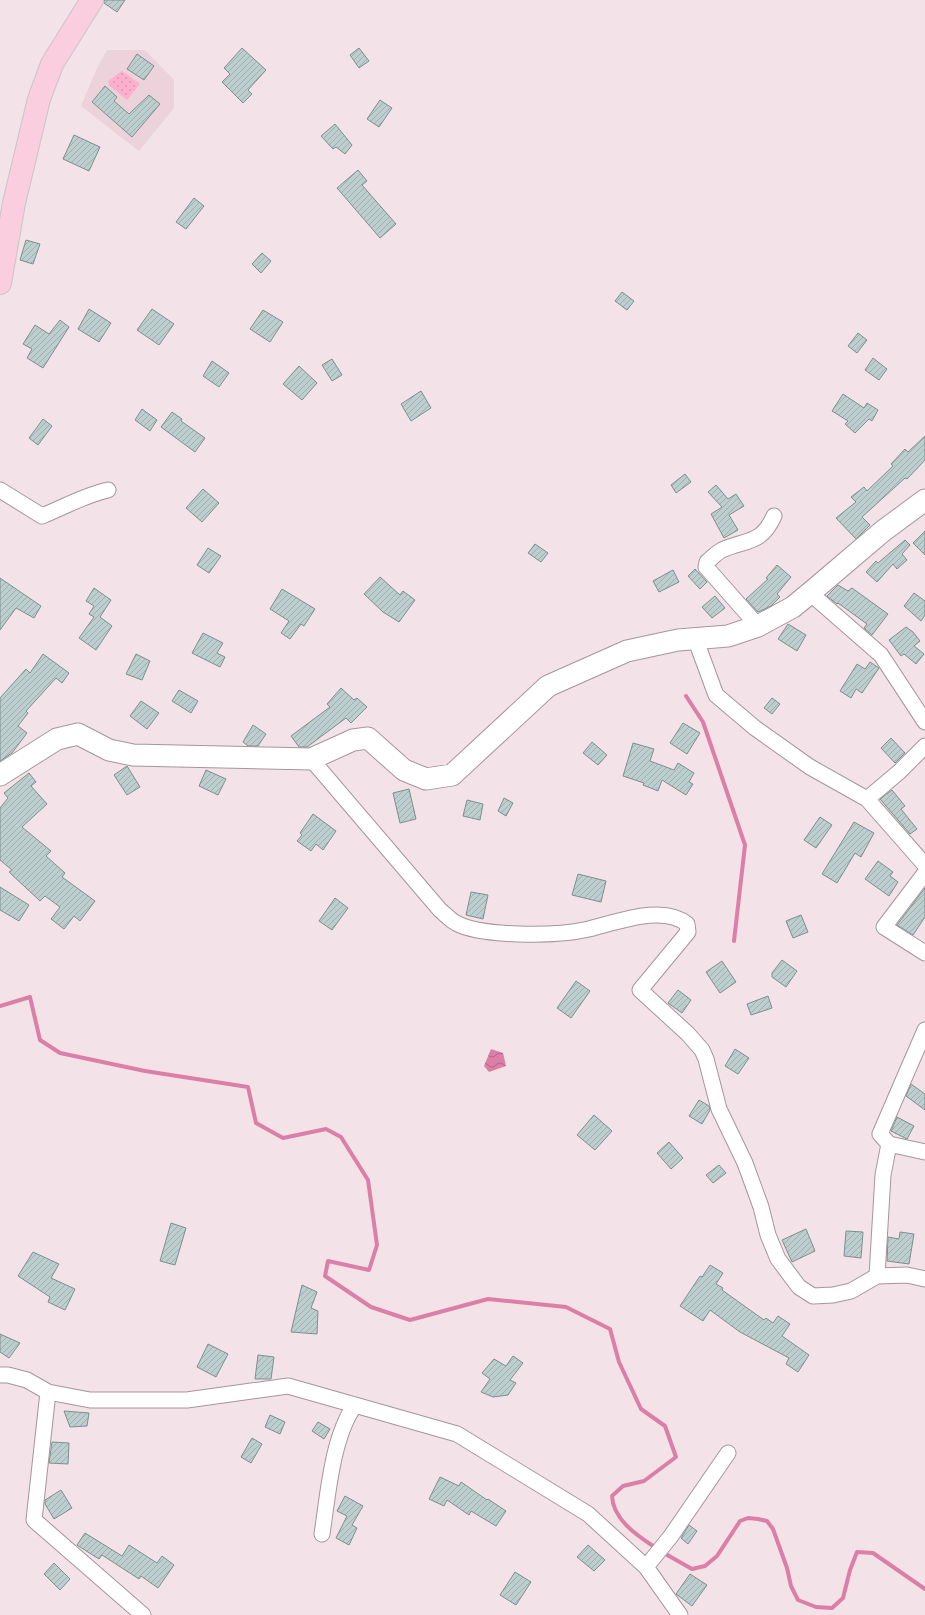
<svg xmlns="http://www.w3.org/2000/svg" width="925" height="1615" viewBox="0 0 925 1615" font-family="Manrope,sans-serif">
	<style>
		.built { fill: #ebd2db }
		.park { fill: url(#park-dots) }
		.water { fill: url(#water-waves) }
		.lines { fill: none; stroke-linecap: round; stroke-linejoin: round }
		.stream { stroke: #dc7fa6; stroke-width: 4 }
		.building { fill: url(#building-hatch); stroke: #7d8f8e }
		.minor-casing { stroke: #a6969c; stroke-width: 17 }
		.secondary-casing { stroke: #a6969c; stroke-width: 23 }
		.primary-casing { stroke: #c7c6c6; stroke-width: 24 }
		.minor { stroke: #fff; stroke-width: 15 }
		.secondary { stroke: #fff; stroke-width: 21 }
		.primary { stroke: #facddf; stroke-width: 22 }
	</style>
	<defs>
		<pattern id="park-dots" width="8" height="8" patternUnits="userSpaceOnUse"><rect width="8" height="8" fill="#feafce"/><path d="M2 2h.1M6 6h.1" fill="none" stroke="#d996b0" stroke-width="1.8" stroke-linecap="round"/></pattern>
		<pattern id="water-waves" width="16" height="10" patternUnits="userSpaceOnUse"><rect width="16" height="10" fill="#dc7fa6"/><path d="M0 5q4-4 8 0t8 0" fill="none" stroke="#b16786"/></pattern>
		<pattern id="building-hatch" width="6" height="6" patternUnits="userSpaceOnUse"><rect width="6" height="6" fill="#bccecd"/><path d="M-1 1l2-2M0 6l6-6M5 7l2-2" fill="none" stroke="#a1b0af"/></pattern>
	</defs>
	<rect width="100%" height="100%" fill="#f3e2e8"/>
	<path class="built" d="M 107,50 L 145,50 L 174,80 L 174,108 L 139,151 L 81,106 L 98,66 Z"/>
	<path class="park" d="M 122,71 L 140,84 L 127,100 L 110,86 L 108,81 Z"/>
	<path class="water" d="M 491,1049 L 503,1053 L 506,1066 L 489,1072 L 484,1066 Z"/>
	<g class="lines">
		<path class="stream" d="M 686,696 L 703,722 L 745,845 L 734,941
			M 0,1006 L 30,997 L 40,1040 L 60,1053 L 145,1071 L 248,1087 L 256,1123 L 283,1138 L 326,1129 L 341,1137 L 368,1180 L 377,1245 L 369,1270 L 328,1261 L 325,1276 L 371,1307 L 410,1320 L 488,1299 L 566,1307 L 610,1329 L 619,1362 L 641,1409 L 665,1426 L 676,1457 L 644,1481 L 623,1486 L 612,1496 C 613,1520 638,1536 656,1548
			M 662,1552 L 692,1569 L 705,1566 L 717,1556 L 740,1521 L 748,1518 L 758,1519 L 767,1521 L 773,1529 L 787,1568 L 791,1586 L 798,1600 L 816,1607 L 832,1608 L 843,1598 L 850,1570 L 857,1552 L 873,1553 L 925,1589"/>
	</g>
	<path class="building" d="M 104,0 L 125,0 L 117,12 L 104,3 Z
		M 242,48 L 266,70 L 248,90 L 252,94 L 243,103 L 222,82 L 230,74 L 224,68 Z
		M 359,48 L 369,61 L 359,68 L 350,55 Z
		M 137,54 L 154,66 L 144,80 L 127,69 Z
		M 105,86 L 117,97 L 114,101 L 129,114 L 149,95 L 160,104 L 132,137 L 92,102 Z
		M 380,100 L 392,108 L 379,127 L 367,119 Z
		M 335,124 L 352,145 L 345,154 L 336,147 L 333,149 L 321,136 Z
		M 74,135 L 100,147 L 89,171 L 63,159 Z
		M 358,170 L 367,181 L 362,185 L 396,224 L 380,238 L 337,188 Z
		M 194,198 L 204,206 L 186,229 L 176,222 Z
		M 26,240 L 40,244 L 33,264 L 20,260 Z
		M 262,253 L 271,261 L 261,273 L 252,264 Z
		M 622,292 L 634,301 L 627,310 L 615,301 Z
		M 89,309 L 111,323 L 99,342 L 78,329 Z
		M 152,309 L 174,324 L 159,345 L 137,330 Z
		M 263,310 L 283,322 L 270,342 L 250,329 Z
		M 60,320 L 69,327 L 43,368 L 27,358 L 32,349 L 23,344 L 35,325 L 49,334 Z
		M 858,333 L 867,340 L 857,353 L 848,346 Z
		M 873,358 L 887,369 L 879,380 L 865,370 Z
		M 332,359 L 342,375 L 332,381 L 322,365 Z
		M 212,361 L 229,373 L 219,387 L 203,376 Z
		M 299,366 L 317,383 L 302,400 L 283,384 Z
		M 421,391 L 431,408 L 411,421 L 401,404 Z
		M 843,394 L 864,408 L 867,403 L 878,410 L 872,421 L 869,419 L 855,433 L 845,424 L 848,421 L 832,411 Z
		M 142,409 L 157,420 L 150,431 L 135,420 Z
		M 172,412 L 182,419 L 181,421 L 205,438 L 195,452 L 161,427 Z
		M 43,419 L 52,426 L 38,445 L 29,438 Z
		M 925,436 L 925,460 L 907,479 L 905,478 L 862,517 L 870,525 L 856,539 L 836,518 L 856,502 L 851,497 L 864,487 L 867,491 L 893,466 L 891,464 L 905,449 L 908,452 Z
		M 685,474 L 691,482 L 676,493 L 671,485 Z
		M 716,485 L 728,499 L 736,494 L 744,506 L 729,515 L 738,530 L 724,538 L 711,514 L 722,507 L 708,492 Z
		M 203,489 L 219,503 L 202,522 L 186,508 Z
		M 925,531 L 925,555 L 913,543 Z
		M 905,540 L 910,545 L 902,554 L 907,560 L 897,569 L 893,564 L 877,582 L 866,572 L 876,561 L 878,563 Z
		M 535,544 L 548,553 L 541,562 L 528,553 Z
		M 208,548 L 221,556 L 209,573 L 197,565 Z
		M 777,565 L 791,577 L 777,594 L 780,597 L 771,606 L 758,612 L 746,599 L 768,579 L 766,578 Z
		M 695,569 L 707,582 L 700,589 L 688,576 Z
		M 673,570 L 679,582 L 659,592 L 653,581 Z
		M 380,577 L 400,595 L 403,591 L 415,600 L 399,622 L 383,612 L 364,594 Z
		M 0,578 L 41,606 L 34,618 L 16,608 L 0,630 Z
		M 838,585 L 848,591 L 852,588 L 888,614 L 872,635 L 864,628 L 867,624 L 838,603 L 837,604 L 827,596 Z
		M 94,588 L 111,600 L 100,617 L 112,626 L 96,650 L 79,638 L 94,617 L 89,614 L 94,606 L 86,601 Z
		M 282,589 L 315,609 L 304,626 L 301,624 L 290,639 L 281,633 L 289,621 L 270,609 Z
		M 914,593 L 925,601 L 925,615 L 921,621 L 904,606 Z
		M 715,596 L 725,608 L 712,618 L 702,607 Z
		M 788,624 L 806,635 L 797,651 L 778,639 Z
		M 906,627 L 913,632 L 920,641 L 914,646 L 924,654 L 916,664 L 904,654 L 901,656 L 889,640 Z
		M 203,633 L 223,643 L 217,653 L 225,657 L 220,667 L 192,653 Z
		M 43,654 L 69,673 L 62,683 L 56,678 L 26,711 L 28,713 L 18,726 L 27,733 L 12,753 L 0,761 L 0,698 L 26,669 L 30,673 Z
		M 136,654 L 150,661 L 142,680 L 126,674 Z
		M 870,662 L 879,668 L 862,693 L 856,689 L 851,698 L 840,691 L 857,664 L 865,669 Z
		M 341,688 L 354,700 L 357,698 L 367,707 L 351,723 L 346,718 L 307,747 L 299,747 L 291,736 L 330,707 L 327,704 Z
		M 179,690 L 198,701 L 191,713 L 172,701 Z
		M 772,698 L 780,704 L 772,714 L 764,708 Z
		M 141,701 L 159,713 L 147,729 L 130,716 Z
		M 683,723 L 700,733 L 687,754 L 670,743 Z
		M 253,725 L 266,734 L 258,746 L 248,746 L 243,742 Z
		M 891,738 L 905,753 L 895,763 L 881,748 Z
		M 592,742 L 607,755 L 598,765 L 583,753 Z
		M 633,743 L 654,749 L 650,761 L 674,770 L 678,763 L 694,773 L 689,782 L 693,784 L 686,795 L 662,780 L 658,791 L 643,785 L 644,783 L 623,776 Z
		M 127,766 L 140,787 L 127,795 L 114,775 Z
		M 206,770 L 226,779 L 218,795 L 199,786 Z
		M 29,773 L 36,782 L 31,786 L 47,804 L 22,827 L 51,851 L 46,856 L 65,873 L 62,877 L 95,901 L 80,921 L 74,916 L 64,929 L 51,919 L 60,907 L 45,896 L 40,901 L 9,872 L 12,870 L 0,860 L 0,808 L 8,798 L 4,793 Z
		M 409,789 L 416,819 L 400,823 L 393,793 Z
		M 892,790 L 905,806 L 901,809 L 917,829 L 910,834 L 880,799 Z
		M 504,798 L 513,803 L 506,816 L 498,811 Z
		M 467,800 L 483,804 L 480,820 L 463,816 Z
		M 313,814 L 336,831 L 323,850 L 316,844 L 311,851 L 297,841 L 302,835 L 300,833 Z
		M 820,817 L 832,825 L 816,848 L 804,840 Z
		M 854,822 L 874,833 L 861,857 L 855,853 L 837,883 L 822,874 Z
		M 878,861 L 893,872 L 890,876 L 898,882 L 889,896 L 865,879 Z
		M 578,874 L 606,881 L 601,902 L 572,895 Z
		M 0,887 L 29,905 L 19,921 L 0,910 Z
		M 925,888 L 925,917 L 913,935 L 897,925 Z
		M 471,892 L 488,895 L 483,919 L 466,915 Z
		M 335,898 L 348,908 L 332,930 L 319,921 Z
		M 801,915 L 808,932 L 793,938 L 786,921 Z
		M 782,960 L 797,971 L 786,987 L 772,977 L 772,973 Z
		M 722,961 L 736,982 L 720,993 L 706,972 Z
		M 576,981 L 590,991 L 571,1018 L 557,1008 Z
		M 678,990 L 691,1000 L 682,1013 L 668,1003 Z
		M 768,996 L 772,1008 L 751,1015 L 747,1004 Z
		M 735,1049 L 749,1058 L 738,1074 L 725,1066 Z
		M 911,1084 L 925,1094 L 925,1110 L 906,1096 Z
		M 699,1100 L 709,1106 L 710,1110 L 702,1124 L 689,1116 Z
		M 594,1115 L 612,1131 L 595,1150 L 577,1135 Z
		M 897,1117 L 914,1126 L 907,1139 L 891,1131 Z
		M 669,1142 L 683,1158 L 671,1169 L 657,1153 Z
		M 719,1165 L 726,1173 L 713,1183 L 706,1175 Z
		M 171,1223 L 186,1228 L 175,1265 L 160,1261 Z
		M 806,1229 L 815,1251 L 792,1262 L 782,1240 Z
		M 846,1231 L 863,1232 L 861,1258 L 844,1256 Z
		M 900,1232 L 914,1234 L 909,1264 L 887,1261 L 888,1237 L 899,1239 Z
		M 33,1252 L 59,1264 L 51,1278 L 75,1289 L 65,1310 L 48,1302 L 50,1297 L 18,1276 Z
		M 710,1265 L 723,1273 L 716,1284 L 723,1288 L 722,1290 L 764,1320 L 766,1318 L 773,1323 L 778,1316 L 790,1324 L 782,1336 L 809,1355 L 798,1372 L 786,1364 L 789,1358 L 740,1332 L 710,1310 L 703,1321 L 680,1306 L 700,1276 L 702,1277 Z
		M 302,1285 L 317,1292 L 311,1308 L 318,1311 L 317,1334 L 291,1332 Z
		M 0,1334 L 20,1343 L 9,1358 L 0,1352 Z
		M 208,1344 L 228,1354 L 216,1377 L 197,1367 Z
		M 258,1355 L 274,1357 L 271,1379 L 255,1379 Z
		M 513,1356 L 523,1363 L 510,1380 L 516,1383 L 508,1395 L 493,1397 L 481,1392 L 490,1379 L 482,1373 L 494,1359 L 506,1366 Z
		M 64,1411 L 89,1413 L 87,1426 L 70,1427 Z
		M 270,1415 L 285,1422 L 280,1434 L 265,1427 Z
		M 318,1422 L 330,1429 L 324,1439 L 312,1431 Z
		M 252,1438 L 262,1444 L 251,1463 L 241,1457 Z
		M 52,1442 L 69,1443 L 68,1464 L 49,1463 Z
		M 440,1477 L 459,1486 L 461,1482 L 487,1500 L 488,1499 L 506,1511 L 496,1526 L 471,1511 L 469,1515 L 447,1500 L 444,1506 L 429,1499 Z
		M 61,1490 L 72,1508 L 54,1519 L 45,1504 L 45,1500 Z
		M 345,1496 L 363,1506 L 352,1525 L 357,1528 L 349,1545 L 336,1538 L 347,1516 L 337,1511 Z
		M 689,1525 L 697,1531 L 688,1544 L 681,1538 Z
		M 85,1533 L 122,1556 L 129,1545 L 157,1563 L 162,1556 L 174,1565 L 158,1588 L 141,1576 L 139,1579 L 102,1555 L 99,1559 L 77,1545 Z
		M 588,1545 L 605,1560 L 594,1571 L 577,1557 Z
		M 54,1563 L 70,1579 L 60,1590 L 44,1574 Z
		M 515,1572 L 531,1582 L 516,1605 L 500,1595 Z
		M 690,1574 L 707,1585 L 692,1606 L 676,1594 Z"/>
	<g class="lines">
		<defs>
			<path id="minor" d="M 0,490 L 42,516 C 64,507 85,495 108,490
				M 810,593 L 881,655 L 925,722
				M 758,626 L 706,567 L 707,562 C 712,558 716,553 722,550 C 746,539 761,545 774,516
				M 695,638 L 716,695 L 755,728 L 810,767 L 867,799 L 925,865
				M 311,759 L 440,910 C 445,914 450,920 456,923 C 481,937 556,936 584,930 C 613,924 662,903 687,924 L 688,932 L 640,990 L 688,1034 L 702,1050 L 706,1059 L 719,1109 L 745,1163 L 761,1207 L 768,1235 L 778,1259 L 799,1287 L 813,1296 L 833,1295 L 851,1291 L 877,1276 L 907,1275 L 925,1279
				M 867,799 L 899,772 L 925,746
				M 925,873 L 884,927 L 925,953
				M 889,1144 L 925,1152
				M 877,1276 L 883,1175 L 889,1144 L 880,1134 L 925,1030
				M 0,1375 L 8,1375 L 27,1380 L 48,1392 L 90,1400 L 187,1400 L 288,1386 L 457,1434 L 588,1514 L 646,1567 L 680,1615
				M 48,1392 L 34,1520 L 143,1615
				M 322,1534 C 328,1495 332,1437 355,1405
				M 646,1567 L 671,1536 L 728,1453"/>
			<path id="secondary" d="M 0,775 L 57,739 L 78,734 L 109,750 L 133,755 L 311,759 L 353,740 L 368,738 L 404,770 L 426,779 L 452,775 L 548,686 L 627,651 L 678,640 L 728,636 L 758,626 L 793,607 L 810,593 L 883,531 L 925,500"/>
			<path id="primary" d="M 0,283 L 14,203 L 39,99 L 52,64 L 92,0"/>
		</defs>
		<use href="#minor" class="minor-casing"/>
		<use href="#secondary" class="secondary-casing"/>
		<use href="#primary" class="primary-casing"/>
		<use href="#minor" class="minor"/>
		<use href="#secondary" class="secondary"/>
		<use href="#primary" class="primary"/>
	</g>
</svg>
